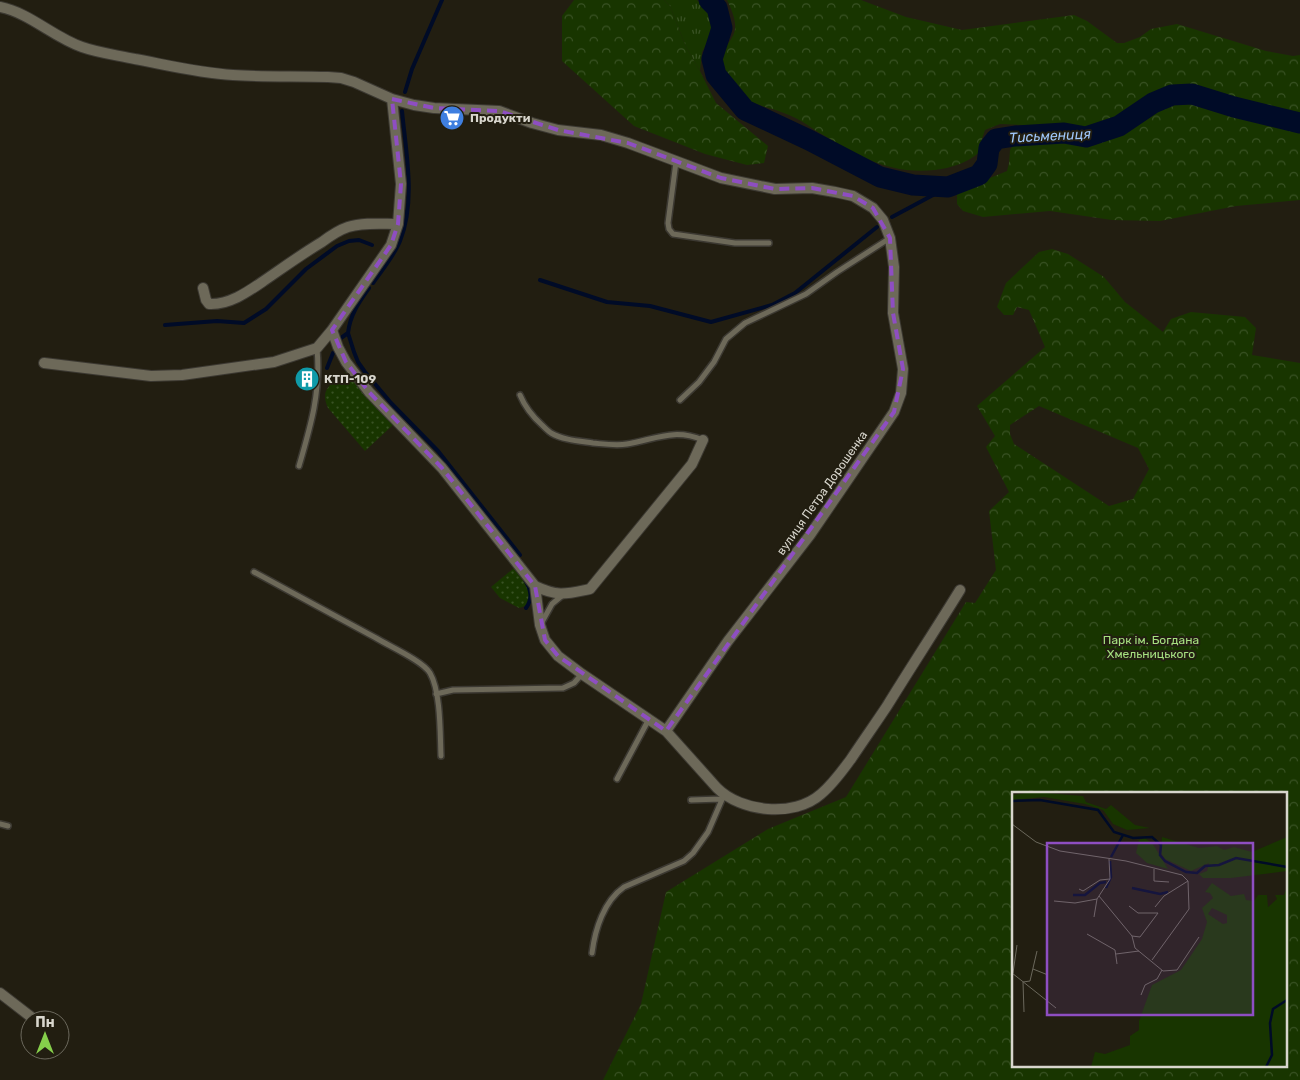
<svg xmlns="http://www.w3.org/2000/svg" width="1300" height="1080" viewBox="0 0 1300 1080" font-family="Rubik,sans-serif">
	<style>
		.grass { fill: url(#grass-tufts) }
		.forest { fill: url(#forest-crowns); fill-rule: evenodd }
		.garden { fill: url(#garden-dots) }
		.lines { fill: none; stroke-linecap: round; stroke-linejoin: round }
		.stream { stroke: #000b27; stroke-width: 4 }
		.river { stroke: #000b27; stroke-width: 21 }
		.service-casing { stroke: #3c3932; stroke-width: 8 }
		.minor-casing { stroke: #3c3932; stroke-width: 12 }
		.service { stroke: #6d6959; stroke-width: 5 }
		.minor { stroke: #6d6959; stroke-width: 10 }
		.marked { fill: none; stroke: #8e4ec2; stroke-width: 4; stroke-dasharray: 10 6; stroke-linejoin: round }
		.labels { text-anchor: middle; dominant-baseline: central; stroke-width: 4; stroke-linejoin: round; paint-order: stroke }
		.poi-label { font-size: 12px; font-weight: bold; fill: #d8d6cd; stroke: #221e11; text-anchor: start }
		.street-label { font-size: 12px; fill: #d8d6cd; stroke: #221e11 }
		.park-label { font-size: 12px; fill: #a6e080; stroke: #221e11 }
		.water-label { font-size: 14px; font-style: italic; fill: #9fc7fa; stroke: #221e11 }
		.inset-river { fill: none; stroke: #000b27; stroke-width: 2.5 }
		.inset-road { fill: none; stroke: #6b685c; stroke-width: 1 }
		.view { fill: #8e4ec2; fill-opacity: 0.15; stroke: #8e4ec2; stroke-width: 2.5 }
		.inset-edge { fill: none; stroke: #d8d6cd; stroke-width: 2.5 }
	</style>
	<defs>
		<pattern id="grass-tufts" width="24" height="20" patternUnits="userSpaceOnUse" patternTransform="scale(1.25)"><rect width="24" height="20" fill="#183500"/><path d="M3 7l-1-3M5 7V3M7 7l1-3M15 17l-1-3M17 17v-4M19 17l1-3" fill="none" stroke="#395224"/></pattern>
		<pattern id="forest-crowns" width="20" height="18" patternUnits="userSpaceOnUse" patternTransform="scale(1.25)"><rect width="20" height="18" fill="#183500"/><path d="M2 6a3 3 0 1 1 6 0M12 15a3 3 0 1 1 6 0" fill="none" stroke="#395224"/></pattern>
		<pattern id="garden-dots" width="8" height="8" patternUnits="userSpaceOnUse" patternTransform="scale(1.25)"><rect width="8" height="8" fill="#183500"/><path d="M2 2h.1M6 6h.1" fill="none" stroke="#395224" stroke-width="1.8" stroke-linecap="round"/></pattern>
	</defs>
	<rect width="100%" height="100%" fill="#221e11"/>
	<path class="grass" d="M 664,0 L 697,0 L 712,16 L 714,31 L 702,52 L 700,71 L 686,47 L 670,6 Z"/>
	<path class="forest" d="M 574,0 L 664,0 L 670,6 L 686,47 L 700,71 L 716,103 L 768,146 L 764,163 L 747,165 L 705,154 L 634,126 L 562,61 L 562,16 Z
		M 727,0 L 861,0 L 906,17 L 962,30 L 1074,15 L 1087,21 L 1117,43 L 1124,43 L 1140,37 L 1151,29 L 1177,24 L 1266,51 L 1293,56 L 1300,55 L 1300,200 L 1236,206 L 1160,221 L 1112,220 L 1050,211 L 983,217 L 963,211 L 957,204 L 957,194 L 980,182 L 1007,171 L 1009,163 L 1010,150 L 1025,125 L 1000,124 L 985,130 L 982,139 L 980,152 C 967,163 951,168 935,170 C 888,175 857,155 818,132 C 809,126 799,119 789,115 C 776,109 762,107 749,101 C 743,97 738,90 733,85 C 729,81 723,76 721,70 C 713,54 733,44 735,29 C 736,19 731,9 727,0 Z
		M 1052,249 L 1068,254 L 1104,277 L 1125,302 L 1163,332 L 1171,319 L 1191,312 L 1245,317 L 1256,328 L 1252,355 L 1300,363 L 1300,1080 L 603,1080 L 641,1004 L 666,892 L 768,829 L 846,797 L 966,602 L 975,603 L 996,570 L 989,511 L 1009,492 L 986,447 L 995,436 L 977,406 L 1045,347 L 1029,310 L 1017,307 L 1013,315 L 1004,315 L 997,307 L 1006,283 L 1039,252 ZM 1039,406 L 1138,448 L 1149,469 L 1133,499 L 1109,506 L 1014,444 L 1010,434 L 1010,425 ZM 1014,794 L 1286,794 L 1286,1066 L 1014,1066 Z"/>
	<path class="garden" d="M 346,372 L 394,424 L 365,451 L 328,408 C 319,388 332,384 346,372 Z
		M 514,568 C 522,579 543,603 519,608 L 500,598 L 491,587 Z"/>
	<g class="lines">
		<path class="stream" d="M 405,92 L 412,69 L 442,0
			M 892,217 L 948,187
			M 540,280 L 607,302 L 650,306 L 711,322 L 772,305 L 795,293 L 877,227
			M 373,283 C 382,270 394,256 400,241 C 416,201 406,153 402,111
			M 165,325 L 217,321 L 244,323 L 266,309 L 306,269 L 337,246 L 349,241 L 359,240 L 372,245
			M 348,333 L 354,352 L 358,362 L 365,372 L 391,403 L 438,451 L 520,555
			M 341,338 L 348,333 C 350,315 359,302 369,288
			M 327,368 L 333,353
			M 525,580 C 531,590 533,598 526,608"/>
		<path class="river" d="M 709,0 L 717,8 L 722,28 L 712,59 L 716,75 L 745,110 L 809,140 L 880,177 L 913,185 L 948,187 L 979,175 L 987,164 L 989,148 L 996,139 L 1015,136 L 1064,133 L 1086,137 L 1119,126 L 1153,103 L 1172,95 L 1192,94 L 1234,107 L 1300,123"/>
		<defs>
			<path id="service" d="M 676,162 L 668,223 L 669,229 L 673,234 L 735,243 L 769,243
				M 520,395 C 525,407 532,416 542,425 C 545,428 548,431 551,433 C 563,440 579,441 593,443 C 604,444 616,446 627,444 C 656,439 674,428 703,440
				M 680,400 L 699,382 L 714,362 L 726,339 L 745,323 L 806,294 L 837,272 L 890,238
				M 299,466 C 311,425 321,391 317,349
				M 254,572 C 295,594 335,616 376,638 C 389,646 423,661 430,673 C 441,692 440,734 441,756
				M 542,622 L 552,604 L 564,594
				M 436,694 L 453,690 L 563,688 L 574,683 L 582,674
				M 617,779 L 649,719
				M 691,800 L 721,799
				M 0,824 L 8,826
				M 592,953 C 595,929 604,901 624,887 L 684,861 L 693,853 L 708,832 L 724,795"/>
			<path id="minor" d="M 0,7 C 30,13 53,37 82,47 C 99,53 117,55 135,59 C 167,65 199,73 233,75 C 264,77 296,76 328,77 L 341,78 L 354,82 L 392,99 L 414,105 L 434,108 L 499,111 L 532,123 L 558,130 L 601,135 L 628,143 L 721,178 L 775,189 L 812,188 L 835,192 L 853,196 L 873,208 L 883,220 L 890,238 L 894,267 L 893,313 L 903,369 L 901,393 L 894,412 L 810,535 L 728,641 L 666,731
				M 203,288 L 206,300 L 209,304 C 230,305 249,291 265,280 C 284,267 302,254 322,242 C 330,236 339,230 348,227 C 364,222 382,224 398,224
				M 332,330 L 338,347 L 346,362 L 369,392 L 442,468 L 535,586 L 540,625 L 545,640 L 558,656 L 582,674 L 666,731 L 717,788 C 741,812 794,818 821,794 C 833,784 842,771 851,759 C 863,741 875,724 887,706 C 911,667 936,629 960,590
				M 44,363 L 151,376 L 182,375 L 274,362 L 317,348 L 332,330 L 391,245 L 398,224 L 401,184 L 392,99
				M 535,586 C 558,597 566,594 590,589 L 692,464 L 703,440
				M 0,993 L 35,1020"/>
		</defs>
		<use href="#service" class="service-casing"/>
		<use href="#minor" class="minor-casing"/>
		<use href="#service" class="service"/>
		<use href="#minor" class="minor"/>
	</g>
	<path class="marked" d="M 392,99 L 434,108 L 499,111 L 558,130 L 628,143 L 721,178 L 775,189 L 812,188 L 853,196 L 873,208 L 890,238 L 893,313 L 903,369 L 894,412 L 666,731 L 558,656 L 545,640 L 535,586 L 442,468 L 369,392 L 346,362 L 332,330 L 391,245 L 398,224 L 401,184 Z"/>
	<defs>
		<symbol id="supermarket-disc" viewBox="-11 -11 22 22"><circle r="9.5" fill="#3f7fe0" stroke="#221e11"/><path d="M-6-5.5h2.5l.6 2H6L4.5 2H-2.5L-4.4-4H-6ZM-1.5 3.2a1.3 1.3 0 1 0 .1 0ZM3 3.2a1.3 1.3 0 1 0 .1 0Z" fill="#fff"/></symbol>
		<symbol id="building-disc" viewBox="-11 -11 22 22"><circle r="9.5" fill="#0f9aa8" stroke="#221e11"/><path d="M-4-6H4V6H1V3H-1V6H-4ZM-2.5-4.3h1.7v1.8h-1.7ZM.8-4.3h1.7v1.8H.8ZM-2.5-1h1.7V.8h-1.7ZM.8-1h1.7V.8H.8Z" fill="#fff"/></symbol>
	</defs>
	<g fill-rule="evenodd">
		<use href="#supermarket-disc" x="438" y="104" width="28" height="28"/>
		<use href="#building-disc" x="293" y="365" width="28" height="28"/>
	</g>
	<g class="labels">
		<g class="poi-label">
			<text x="470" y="118">Продукти</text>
			<text x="324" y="379">КТП-109</text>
		</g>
		<g class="street-label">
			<text transform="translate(822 493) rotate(-55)">вулиця Петра Дорошенка</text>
		</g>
		<g class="park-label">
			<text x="1151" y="640">Парк ім. Богдана<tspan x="1151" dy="14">Хмельницького</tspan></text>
		</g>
		<g class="water-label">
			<text transform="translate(1050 136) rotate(-3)">Тисьмениця</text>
		</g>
	</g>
	<g transform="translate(1012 792)">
		<rect width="275" height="275" fill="#221e11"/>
		<path d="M 21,0 L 71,4 L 74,10 L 94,17 L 99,13 L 123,33 L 138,36 L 115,38 L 101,32 L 91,18 L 73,12 L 32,5 L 0,8 L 0,3 ZM 150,45 L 187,56 L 205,54 L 212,58 L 222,55 L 240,60 L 275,45 L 275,79 L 219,86 L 191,86 L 187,82 L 195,79 L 197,71 L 179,79 L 153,67 L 149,61 ZM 133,46 L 141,52 L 156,77 L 135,71 L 124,61 L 127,48 ZM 200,91 L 219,104 L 232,102 L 234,108 L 242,109 L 246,103 L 255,103 L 256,115 L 265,107 L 263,103 L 272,103 L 275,95 L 275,275 L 79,275 L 83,260 L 93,262 L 118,253 L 118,244 L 127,238 L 127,229 L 140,193 L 169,178 L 190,147 L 195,130 L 190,116 L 201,106 L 198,101 L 193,100 ZM 200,116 L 215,123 L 215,131 L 211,132 L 196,122 Z" fill="#183500" fill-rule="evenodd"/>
		<path class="inset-river" d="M 0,9 L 28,8 L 86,18 L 102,40 L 121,46 L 140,45 L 149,53 L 148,63 L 153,69 L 174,80 L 185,81 L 193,74 L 207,73 L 224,66 L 275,75M 99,65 L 111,43M 94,96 L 99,85 L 98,69M 120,96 L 148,102 L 156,100M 61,103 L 73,103 L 88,91 L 94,90M 254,275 L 260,263 L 258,231 L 261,217 L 275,208"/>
		<path class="inset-road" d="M 0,32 L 24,50 L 48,59 L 114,69 L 170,83 L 176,89M 142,77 L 142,89 L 157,90M 67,97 L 71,99 L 88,88 L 98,87M 87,104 L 120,144 L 123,156 L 151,179 L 165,178 L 187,145M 42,109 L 63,111 L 85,107 L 98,87 L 97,67M 117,114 L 126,121 L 146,121 L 128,145 L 120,144M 143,115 L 152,104 L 176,89M 82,125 L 85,107M 75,142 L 103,158 L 105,172M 104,162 L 127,159M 140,168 L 177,117 L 176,89M 21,177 L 36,183M 0,181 L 44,216M 1,181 L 5,153M 129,203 L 133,193 L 145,187 L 150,178M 12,220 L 11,190 L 18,189 L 25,159"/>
		<path class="view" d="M 35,51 L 241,51 L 241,223 L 35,223 Z"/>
		<rect width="275" height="275" class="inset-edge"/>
	</g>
	<g transform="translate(45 1035)"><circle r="24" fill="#221e11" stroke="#6b685c"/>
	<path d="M0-4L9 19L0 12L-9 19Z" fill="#86cf4b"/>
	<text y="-8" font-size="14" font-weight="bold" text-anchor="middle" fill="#d8d6cd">Пн</text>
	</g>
</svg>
